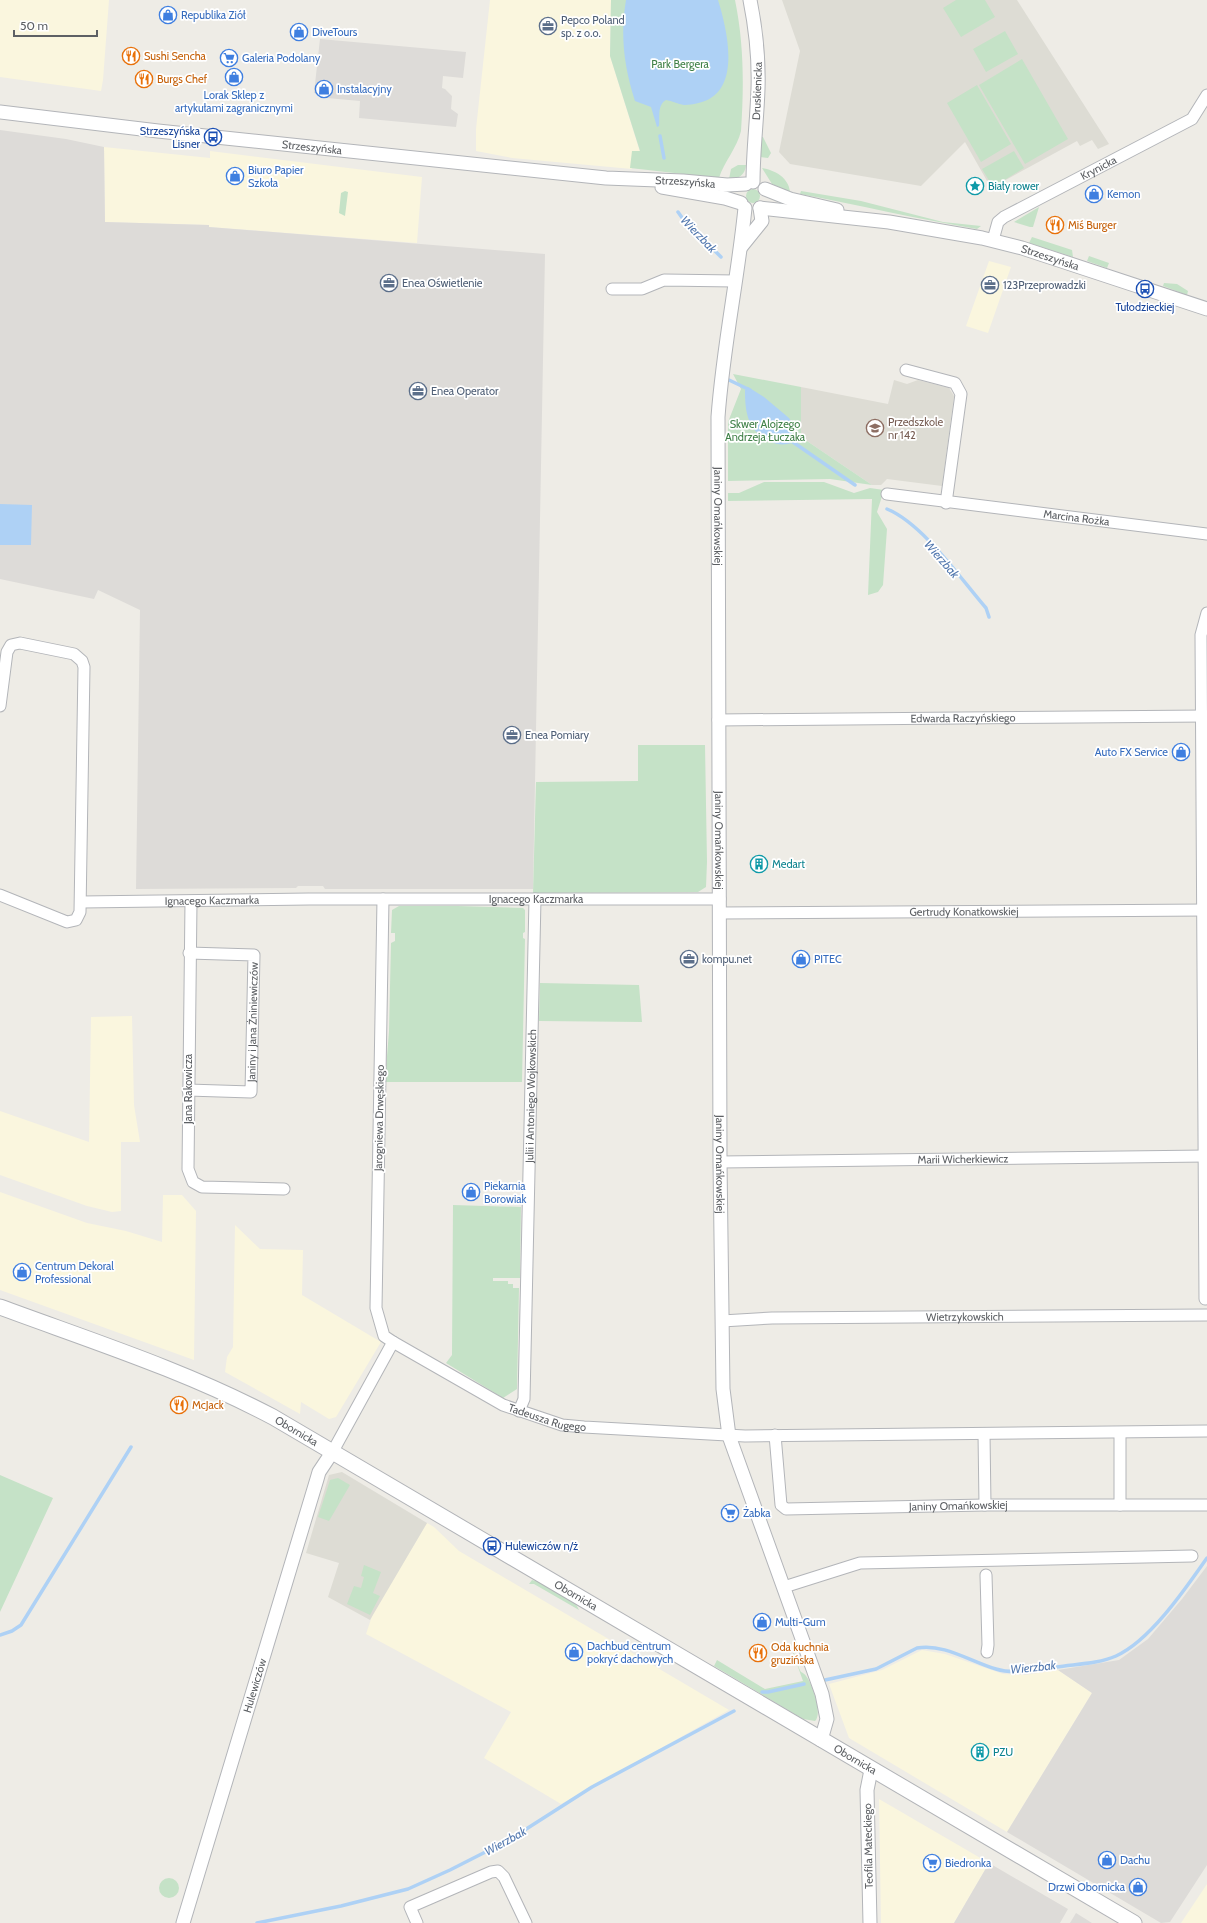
<svg xmlns="http://www.w3.org/2000/svg" width="1207" height="1923" viewBox="0 0 1207 1923" font-family="Cabin,sans-serif">
	<style>
		.commercial { fill: #faf6de }
		.industrial { fill: #dddbd8 }
		.education { fill: #dddcd4 }
		.green { fill: #c5e2c7 }
		.water { fill: #aed1f5 }
		.lines { fill: none; stroke-linecap: round; stroke-linejoin: round }
		.stream { stroke: #aed1f5; stroke-width: 3.5 }
		.minor-casing { stroke: #b3b5b9; stroke-width: 13 }
		.tertiary-casing { stroke: #b3b5b9; stroke-width: 15 }
		.secondary-casing { stroke: #b2b4b8; stroke-width: 17 }
		.minor { stroke: #fff; stroke-width: 11 }
		.tertiary { stroke: #fff; stroke-width: 13 }
		.secondary { stroke: #fff; stroke-width: 15 }
		.labels { text-anchor: middle; dominant-baseline: central; stroke-width: 3.5; stroke-linejoin: round; paint-order: stroke }
		.shop-label { font-size: 11px; fill: #366cbe; stroke: #fff; text-anchor: start }
		.service-label { font-size: 11px; fill: #4e5e75; stroke: #fff; text-anchor: start }
		.food-label { font-size: 11px; fill: #c56008; stroke: #fff; text-anchor: start }
		.park-label { font-size: 11px; fill: #408148; stroke: #fff }
		.street-label { font-size: 11px; fill: #5d6064; stroke: #fff }
		.transit-label { font-size: 11px; fill: #164399; stroke: #fff; text-anchor: end }
		.culture-label { font-size: 11px; fill: #0d838f; stroke: #fff; text-anchor: start }
		.education-label { font-size: 11px; fill: #785e54; stroke: #fff; text-anchor: start }
		.water-label { font-size: 12px; font-style: italic; fill: #5177ae; stroke: #fff }
	</style>
	<rect width="100%" height="100%" fill="#eeece6"/>
	<path class="commercial" d="M 0,0 L 109,0 L 103,80 L 101,91 L 0,77 Z
		M 490,0 L 611,0 L 610,56 L 640,152 L 632,151 L 632,169 L 512,158 L 476,151 L 476,129 Z
		M 104,147 L 210,158 L 210,151 L 422,177 L 417,243 L 209,227 L 209,225 L 105,222 Z
		M 989,261 L 1011,267 L 988,333 L 966,326 Z
		M 132,1016 L 134,1105 L 140,1142 L 121,1142 L 121,1211 L 112,1212 L 87,1206 L 0,1175 L 0,1111 L 89,1142 L 91,1017 Z
		M 0,1192 L 87,1223 L 126,1231 L 162,1242 L 163,1195 L 182,1195 L 196,1211 L 194,1360 L 0,1290 Z
		M 235,1225 L 260,1249 L 303,1250 L 302,1295 L 381,1342 L 336,1417 L 329,1419 L 301,1402 L 300,1414 L 225,1372 L 227,1357 L 233,1347 Z
		M 427,1523 L 434,1527 L 459,1551 L 729,1710 L 561,1804 L 484,1758 L 511,1712 L 366,1634 L 373,1613 Z
		M 922,1650 L 945,1654 L 1003,1674 L 1025,1675 L 1058,1670 L 1092,1693 L 1007,1832 L 849,1738 L 829,1684 L 882,1670 Z
		M 879,1799 L 989,1863 L 954,1923 L 881,1923 Z
		M 1207,1884 L 1207,1923 L 1181,1923 Z"/>
	<path class="industrial" d="M 320,39 L 466,52 L 463,78 L 443,76 L 442,88 L 445,89 L 452,96 L 451,109 L 458,114 L 456,127 L 359,118 L 360,101 L 327,98 L 327,94 L 314,93 Z
		M 0,130 L 66,139 L 104,147 L 105,222 L 209,225 L 209,227 L 545,254 L 533,889 L 325,889 L 323,886 L 298,886 L 296,888 L 136,889 L 140,610 L 98,590 L 94,599 L 0,579 Z
		M 1207,1566 L 1207,1865 L 1170,1922 L 1161,1923 L 1007,1832 L 1092,1693 L 1058,1670 L 1119,1660 L 1148,1639 L 1182,1599 Z
		M 989,1863 L 1068,1909 L 1060,1923 L 954,1923 Z
		M 1076,1913 L 1092,1923 L 1070,1923 Z"/>
	<path class="education" d="M 782,0 L 1017,0 L 1109,144 L 1098,149 L 1092,140 L 1080,146 L 1077,141 L 991,188 L 965,142 L 921,186 L 790,164 L 779,152 L 800,51 Z
		M 894,380 L 907,384 L 918,380 L 949,388 L 954,396 L 942,486 L 887,479 L 881,485 L 872,485 L 801,437 L 801,387 L 888,404 Z
		M 342,1472 L 427,1523 L 370,1620 L 328,1597 L 339,1563 L 306,1553 L 329,1475 Z"/>
	<path class="green" d="M 611,0 L 735,0 C 744,44 744,86 741,131 C 737,148 724,162 719,178 L 630,168 L 632,151 L 640,151 L 610,56 Z
		M 956,0 L 985,0 L 995,17 L 961,37 L 943,8 Z
		M 1005,31 L 1018,54 L 986,72 L 973,49 Z
		M 1022,59 L 1068,139 L 1025,164 L 979,85 Z
		M 977,85 L 1011,144 L 981,162 L 947,103 Z
		M 761,137 L 763,137 L 771,153 L 768,158 L 760,157 Z
		M 1014,151 L 1024,168 L 993,187 L 982,169 Z
		M 738,165 L 746,165 C 745,175 739,179 729,179 L 731,169 Z
		M 762,168 C 775,170 789,178 790,192 L 772,184 Z
		M746 196a7 7 0 1 1 14 0a7 7 0 1 1-14 0Z
		M 345,191 L 348,192 L 345,216 L 339,213 L 341,193 Z
		M 801,191 L 861,201 L 943,222 L 981,226 L 977,229 C 917,219 859,205 800,194 Z
		M 1039,207 L 1033,227 L 1030,227 L 1014,222 Z
		M 1032,237 L 1072,250 L 1073,257 L 1029,243 Z
		M 1089,256 L 1109,263 L 1107,268 L 1087,261 Z
		M 1164,283 L 1177,284 L 1188,291 L 1187,295 L 1163,286 Z
		M 733,374 L 801,387 L 801,437 L 872,485 L 830,479 L 728,481 L 728,422 L 741,389 Z
		M 764,482 L 824,482 L 854,493 L 870,488 L 884,490 L 877,512 L 887,529 L 883,585 L 878,592 L 868,595 L 872,499 L 728,501 L 728,493 L 739,493 Z
		M 638,745 L 705,745 L 707,862 L 706,887 L 698,892 L 533,893 L 536,782 L 638,781 Z
		M 399,906 L 458,906 L 523,908 L 525,910 L 525,932 L 523,933 L 523,938 L 525,939 L 522,1082 L 385,1082 L 389,1031 L 391,943 L 395,941 L 395,933 L 391,933 L 392,910 Z
		M 540,983 L 639,985 L 642,1022 L 539,1021 Z
		M 453,1205 L 521,1207 L 520,1278 L 493,1278 L 493,1281 L 508,1281 L 508,1284 L 513,1284 L 513,1288 L 519,1288 L 517,1389 L 503,1398 L 446,1363 L 452,1355 Z
		M 0,1475 L 53,1498 L 0,1612 Z
		M 338,1478 L 350,1485 L 329,1521 L 318,1517 L 330,1480 Z
		M 364,1565 L 381,1572 L 373,1593 L 380,1596 L 370,1615 L 347,1604 L 354,1586 L 361,1588 L 364,1577 L 361,1576 Z
		M 532,1580 L 539,1582 L 576,1604 L 579,1610 L 534,1584 L 529,1584 Z
		M 793,1653 L 794,1653 C 796,1659 798,1667 801,1672 C 803,1673 805,1674 806,1676 C 812,1683 823,1714 815,1721 L 803,1719 L 714,1666 L 717,1660 L 765,1689 L 803,1681 Z
		M159 1888a10 10 0 1 1 20 0a10 10 0 1 1-20 0Z"/>
	<path class="water" d="M 626,0 L 718,0 C 727,29 742,90 702,102 C 696,104 690,105 684,105 C 678,104 672,101 666,100 C 657,105 660,117 659,126 L 657,127 L 651,107 L 635,101 C 624,67 620,35 626,0 Z
		M 748,387 L 764,397 L 789,418 L 792,423 L 792,443 C 786,445 777,445 771,442 C 748,431 745,414 745,390 Z
		M 0,504 L 32,505 L 31,545 L 0,545 Z"/>
	<g class="lines">
		<path class="stream" d="M 660,136 L 664,158
			M 678,212 L 683,219 L 721,257
			M 729,380 L 750,390
			M 790,440 L 855,485
			M 887,509 C 923,524 960,578 986,608 L 989,617
			M 0,1635 L 12,1631 L 21,1625 L 131,1447
			M 825,1680 L 876,1669 L 917,1648 C 944,1643 971,1662 996,1669 C 1015,1675 1037,1669 1056,1667 C 1075,1664 1098,1664 1116,1656 C 1150,1641 1186,1588 1207,1558
			M 762,1692 L 768,1692 L 804,1684
			M 257,1923 L 341,1906 L 408,1889 L 450,1870 L 509,1840 L 592,1787 L 734,1711"/>
		<defs>
			<g id="minor">
				<path id="s1" d="M 993,240 L 998,222 L 1004,217 L 1192,119 L 1207,95"/>
				<path d="M 612,289 L 642,289 L 664,280 L 735,281"/>
				<path d="M 906,370 L 955,383 L 961,394 L 946,503"/>
				<path id="s2" d="M 887,494 L 1207,534"/>
				<path d="M 0,706 L 7,652 L 11,645 L 20,643 L 74,654 L 82,661 L 84,667 L 80,912 L 76,920 L 67,922 L 0,895"/>
				<path id="s3" d="M 718,720 L 1207,716"/>
				<path id="s4" d="M 383,899 L 376,1308 L 384,1336 L 393,1342 L 503,1405 L 562,1425 L 584,1427 L 745,1436 L 1207,1431"/>
				<path id="s5" d="M 82,902 L 309,899 L 720,899"/>
				<path d="M 191,902 L 188,1169 L 193,1182 L 202,1187 L 284,1189"/>
				<path id="s6" d="M 720,913 L 1207,910"/>
				<path id="s7" d="M 188,1090 L 251,1092 L 254,955 L 189,953"/>
				<path id="s8" d="M 720,1162 L 1207,1156"/>
				<path d="M 1205,1299 L 1201,635 L 1207,613"/>
				<path id="s9" d="M 722,1321 L 772,1318 L 1207,1315"/>
				<path id="s10" d="M 519,1411 L 524,1399 L 535,899"/>
				<path d="M 984,1434 L 985,1505"/>
				<path id="s11" d="M 775,1435 L 781,1505 L 786,1509 L 985,1505 L 1207,1505"/>
				<path d="M 333,1451 L 393,1342"/>
				<path d="M 1120,1505 L 1120,1433"/>
				<path d="M 986,1575 L 988,1645 L 987,1652"/>
				<path d="M 784,1587 L 860,1563 L 1192,1556"/>
				<path d="M 417,1923 L 410,1907 L 491,1872 L 498,1871 L 504,1877 L 526,1923"/>
			</g>
			<g id="tertiary">
				<path d="M 750,0 C 756,30 759,59 758,89 C 757,120 753,151 753,182"/>
				<path id="s12" d="M 0,112 L 158,131 L 606,178 L 683,181 L 727,185 L 746,184"/>
				<path d="M 662,187 L 725,198 L 741,203"/>
				<path d="M 765,189 L 790,199 L 837,210"/>
				<path id="s13" d="M 745,208 C 738,278 723,347 718,417 L 720,1162 L 723,1389 L 729,1436 L 822,1694 L 827,1719 L 821,1740"/>
				<path id="s14" d="M 760,208 L 889,222 L 982,238 L 1022,248 L 1207,309"/>
				<path d="M 741,247 L 762,221 L 760,208"/>
				<path id="s15" d="M 183,1923 L 317,1479 L 319,1472 L 333,1451"/>
				<path d="M 870,1923 L 867,1790 L 871,1770"/>
			</g>
			<g id="secondary">
				<path id="s16" d="M 0,1307 C 92,1341 186,1371 273,1417 L 1134,1923"/>
			</g>
		</defs>
		<use href="#minor" class="minor-casing"/>
		<use href="#tertiary" class="tertiary-casing"/>
		<use href="#secondary" class="secondary-casing"/>
		<use href="#minor" class="minor"/>
		<use href="#tertiary" class="tertiary"/>
		<use href="#secondary" class="secondary"/>
	</g>
	<defs>
		<symbol id="shop-ring" viewBox="-11 -11 22 22"><circle r="9.5" fill="#fff" stroke="#3f7fe0" stroke-width="1.5"/><path d="M-5-2.5h2.3a2.7 3.5 0 0 1 5.4 0H5L5.5 6h-11ZM-1.5-2.5h3a1.5 2.3 0 0 0-3 0Z" fill="#3f7fe0"/></symbol>
		<symbol id="office-ring" viewBox="-11 -11 22 22"><circle r="9.5" fill="#fff" stroke="#5c6f8a" stroke-width="1.5"/><path d="M-6-3h4V-5.5h4V-3h4V5H-6ZM-1-4.5V-3h2v-1.5ZM-6 0V1H6V0Z" fill="#5c6f8a"/></symbol>
		<symbol id="restaurant-ring" viewBox="-11 -11 22 22"><circle r="9.5" fill="#fff" stroke="#e8710a" stroke-width="1.5"/><path d="M-5-6h1v4h1v-4h1v4h1v-4h1v5L-1.5 .5V6h-2V.5L-5-1ZM5-6V6H3V1.5H1.5Q1.5-4 5-6Z" fill="#e8710a"/></symbol>
		<symbol id="supermarket-ring" viewBox="-11 -11 22 22"><circle r="9.5" fill="#fff" stroke="#3f7fe0" stroke-width="1.5"/><path d="M-6-5.5h2.5l.6 2H6L4.5 2H-2.5L-4.4-4H-6ZM-1.5 3.2a1.3 1.3 0 1 0 .1 0ZM3 3.2a1.3 1.3 0 1 0 .1 0Z" fill="#3f7fe0"/></symbol>
		<symbol id="bus-ring" viewBox="-11 -11 22 22"><circle r="9.5" fill="#fff" stroke="#1a4fb4" stroke-width="1.5"/><path d="M-5-6H5V4H4V6H2V4H-2V6H-4V4H-5ZM-3.5-4V0h7V-4ZM-3.5 1.2v1.5H-2V1.2ZM2 1.2v1.5H3.5V1.2Z" fill="#1a4fb4"/></symbol>
		<symbol id="sight-ring" viewBox="-11 -11 22 22"><circle r="9.5" fill="#fff" stroke="#0f9aa8" stroke-width="1.5"/><path d="M0-6L1.8-2.2L6-1.7L2.9 1.2L3.7 5.4L0 3.3L-3.7 5.4L-2.9 1.2L-6-1.7L-1.8-2.2Z" fill="#0f9aa8"/></symbol>
		<symbol id="school-ring" viewBox="-11 -11 22 22"><circle r="9.5" fill="#fff" stroke="#8d6e63" stroke-width="1.5"/><path d="M0-5L7-2L0 1L-7-2ZM-4 1L0 2.5L4 1V4Q0 6-4 4Z" fill="#8d6e63"/></symbol>
		<symbol id="building-ring" viewBox="-11 -11 22 22"><circle r="9.5" fill="#fff" stroke="#0f9aa8" stroke-width="1.5"/><path d="M-4-6H4V6H1V3H-1V6H-4ZM-2.5-4.3h1.7v1.8h-1.7ZM.8-4.3h1.7v1.8H.8ZM-2.5-1h1.7V.8h-1.7ZM.8-1h1.7V.8H.8Z" fill="#0f9aa8"/></symbol>
	</defs>
	<g fill-rule="evenodd">
		<use href="#shop-ring" x="158" y="5" width="20" height="20"/>
		<use href="#office-ring" x="538" y="16" width="20" height="20"/>
		<use href="#shop-ring" x="289" y="22" width="20" height="20"/>
		<use href="#restaurant-ring" x="121" y="46" width="20" height="20"/>
		<use href="#supermarket-ring" x="219" y="48" width="20" height="20"/>
		<use href="#shop-ring" x="224" y="67" width="20" height="20"/>
		<use href="#restaurant-ring" x="134" y="69" width="20" height="20"/>
		<use href="#shop-ring" x="314" y="79" width="20" height="20"/>
		<use href="#bus-ring" x="203" y="127" width="20" height="20"/>
		<use href="#shop-ring" x="225" y="166" width="20" height="20"/>
		<use href="#sight-ring" x="965" y="176" width="20" height="20"/>
		<use href="#shop-ring" x="1084" y="184" width="20" height="20"/>
		<use href="#restaurant-ring" x="1045" y="215" width="20" height="20"/>
		<use href="#office-ring" x="379" y="273" width="20" height="20"/>
		<use href="#office-ring" x="980" y="275" width="20" height="20"/>
		<use href="#bus-ring" x="1135" y="279" width="20" height="20"/>
		<use href="#office-ring" x="408" y="381" width="20" height="20"/>
		<use href="#school-ring" x="865" y="418" width="20" height="20"/>
		<use href="#office-ring" x="502" y="725" width="20" height="20"/>
		<use href="#shop-ring" x="1171" y="742" width="20" height="20"/>
		<use href="#building-ring" x="749" y="854" width="20" height="20"/>
		<use href="#office-ring" x="679" y="949" width="20" height="20"/>
		<use href="#shop-ring" x="791" y="949" width="20" height="20"/>
		<use href="#shop-ring" x="461" y="1182" width="20" height="20"/>
		<use href="#shop-ring" x="12" y="1262" width="20" height="20"/>
		<use href="#restaurant-ring" x="169" y="1395" width="20" height="20"/>
		<use href="#supermarket-ring" x="720" y="1503" width="20" height="20"/>
		<use href="#bus-ring" x="482" y="1536" width="20" height="20"/>
		<use href="#shop-ring" x="752" y="1612" width="20" height="20"/>
		<use href="#shop-ring" x="564" y="1642" width="20" height="20"/>
		<use href="#restaurant-ring" x="748" y="1643" width="20" height="20"/>
		<use href="#building-ring" x="970" y="1742" width="20" height="20"/>
		<use href="#shop-ring" x="1097" y="1850" width="20" height="20"/>
		<use href="#supermarket-ring" x="922" y="1853" width="20" height="20"/>
		<use href="#shop-ring" x="1128" y="1877" width="20" height="20"/>
	</g>
	<g class="labels">
		<g class="shop-label">
			<text x="181" y="15">Republika Ziół</text>
			<text x="312" y="32">DiveTours</text>
			<text x="242" y="58">Galeria Podolany</text>
			<text x="337" y="89">Instalacyjny</text>
			<text x="234" y="95" text-anchor="middle">Lorak Sklep z<tspan x="234" dy="13">artykułami zagranicznymi</tspan></text>
			<text x="248" y="170">Biuro Papier<tspan x="248" dy="13">Szkoła</tspan></text>
			<text x="1107" y="194">Kemon</text>
			<text x="1168" y="752" text-anchor="end">Auto FX Service</text>
			<text x="814" y="959">PITEC</text>
			<text x="484" y="1186">Piekarnia<tspan x="484" dy="13">Borowiak</tspan></text>
			<text x="35" y="1266">Centrum Dekoral<tspan x="35" dy="13">Professional</tspan></text>
			<text x="743" y="1513">Żabka</text>
			<text x="775" y="1622">Multi-Gum</text>
			<text x="587" y="1646">Dachbud centrum<tspan x="587" dy="13">pokryć dachowych</tspan></text>
			<text x="1120" y="1860">Dachu</text>
			<text x="945" y="1863">Biedronka</text>
			<text x="1125" y="1887" text-anchor="end">Drzwi Obornicka</text>
		</g>
		<g class="service-label">
			<text x="561" y="20">Pepco Poland<tspan x="561" dy="13">sp. z o.o.</tspan></text>
			<text x="402" y="283">Enea Oświetlenie</text>
			<text x="1003" y="285">123Przeprowadzki</text>
			<text x="431" y="391">Enea Operator</text>
			<text x="525" y="735">Enea Pomiary</text>
			<text x="702" y="959">kompu.net</text>
		</g>
		<g class="food-label">
			<text x="144" y="56">Sushi Sencha</text>
			<text x="157" y="79">Burgs Chef</text>
			<text x="1068" y="225">Miś Burger</text>
			<text x="192" y="1405">McJack</text>
			<text x="771" y="1647">Oda kuchnia<tspan x="771" dy="13">gruzińska</tspan></text>
		</g>
		<g class="park-label">
			<text x="680" y="64">Park Bergera</text>
			<text x="765" y="424">Skwer Alojzego<tspan x="765" dy="13">Andrzeja Łuczaka</tspan></text>
		</g>
		<g class="street-label">
			<text transform="translate(757 91) rotate(-88)">Druskienicka</text>
			<text stroke="none"><textPath href="#s12" startOffset="314">Strzeszyńska</textPath></text>
			<text stroke="none"><textPath href="#s1" startOffset="133">Krynicka</textPath></text>
			<text stroke="none"><textPath href="#s12" startOffset="689">Strzeszyńska</textPath></text>
			<text stroke="none"><textPath href="#s14" startOffset="295">Strzeszyńska</textPath></text>
			<text stroke="none"><textPath href="#s13" startOffset="310">Janiny Omańkowskiej</textPath></text>
			<text stroke="none"><textPath href="#s2" startOffset="191">Marcina Rożka</textPath></text>
			<text stroke="none"><textPath href="#s3" startOffset="245">Edwarda Raczyńskiego</textPath></text>
			<text stroke="none"><textPath href="#s13" startOffset="634">Janiny Omańkowskiej</textPath></text>
			<text stroke="none"><textPath href="#s5" startOffset="454">Ignacego Kaczmarka</textPath></text>
			<text stroke="none"><textPath href="#s5" startOffset="130">Ignacego Kaczmarka</textPath></text>
			<text stroke="none"><textPath href="#s6" startOffset="244">Gertrudy Konatkowskiej</textPath></text>
			<text stroke="none"><textPath href="#s7" startOffset="133">Janiny i Jana Żniniewiczów</textPath></text>
			<text transform="translate(188 1089) rotate(-90)">Jana Rakowicza</text>
			<text stroke="none"><textPath href="#s10" startOffset="316">Julii i Antoniego Wojkowskich</textPath></text>
			<text transform="translate(379 1118) rotate(-89)">Jarogniewa Drwęskiego</text>
			<text stroke="none"><textPath href="#s8" startOffset="243">Marii Wicherkiewicz</textPath></text>
			<text stroke="none"><textPath href="#s13" startOffset="958">Janiny Omańkowskiej</textPath></text>
			<text stroke="none"><textPath href="#s9" startOffset="243">Wietrzykowskich</textPath></text>
			<text stroke="none"><textPath href="#s4" startOffset="622">Tadeusza Rugego</textPath></text>
			<text stroke="none"><textPath href="#s16" startOffset="322">Obornicka</textPath></text>
			<text stroke="none"><textPath href="#s11" startOffset="249">Janiny Omańkowskiej</textPath></text>
			<text stroke="none"><textPath href="#s16" startOffset="646">Obornicka</textPath></text>
			<text stroke="none"><textPath href="#s15" startOffset="248">Hulewiczów</textPath></text>
			<text stroke="none"><textPath href="#s16" startOffset="970">Obornicka</textPath></text>
			<text transform="translate(868 1846) rotate(-91)">Teofila Mateckiego</text>
		</g>
		<g class="transit-label">
			<text x="200" y="131">Strzeszyńska<tspan x="200" dy="13">Lisner</tspan></text>
			<text x="1145" y="307" text-anchor="middle">Tułodzieckiej</text>
			<text x="505" y="1546" text-anchor="start">Hulewiczów n/ż</text>
		</g>
		<g class="culture-label">
			<text x="988" y="186">Biały rower</text>
			<text x="772" y="864">Medart</text>
			<text x="993" y="1752">PZU</text>
		</g>
		<g class="education-label">
			<text x="888" y="422">Przedszkole<tspan x="888" dy="13">nr 142</tspan></text>
		</g>
		<g class="water-label">
			<text transform="translate(699 234) rotate(46)">Wierzbak</text>
			<text transform="translate(942 559) rotate(49)">Wierzbak</text>
			<text transform="translate(1033 1667) rotate(-6)">Wierzbak</text>
			<text transform="translate(505 1841) rotate(-29)">Wierzbak</text>
		</g>
	</g>
	<path d="M14 30v6h83v-6" fill="none" stroke="#5d6064" stroke-width="2"/>
	<text x="20" y="30" font-size="12" fill="#5d6064" stroke="#ffffff" stroke-width="3" paint-order="stroke">50 m</text>
</svg>
